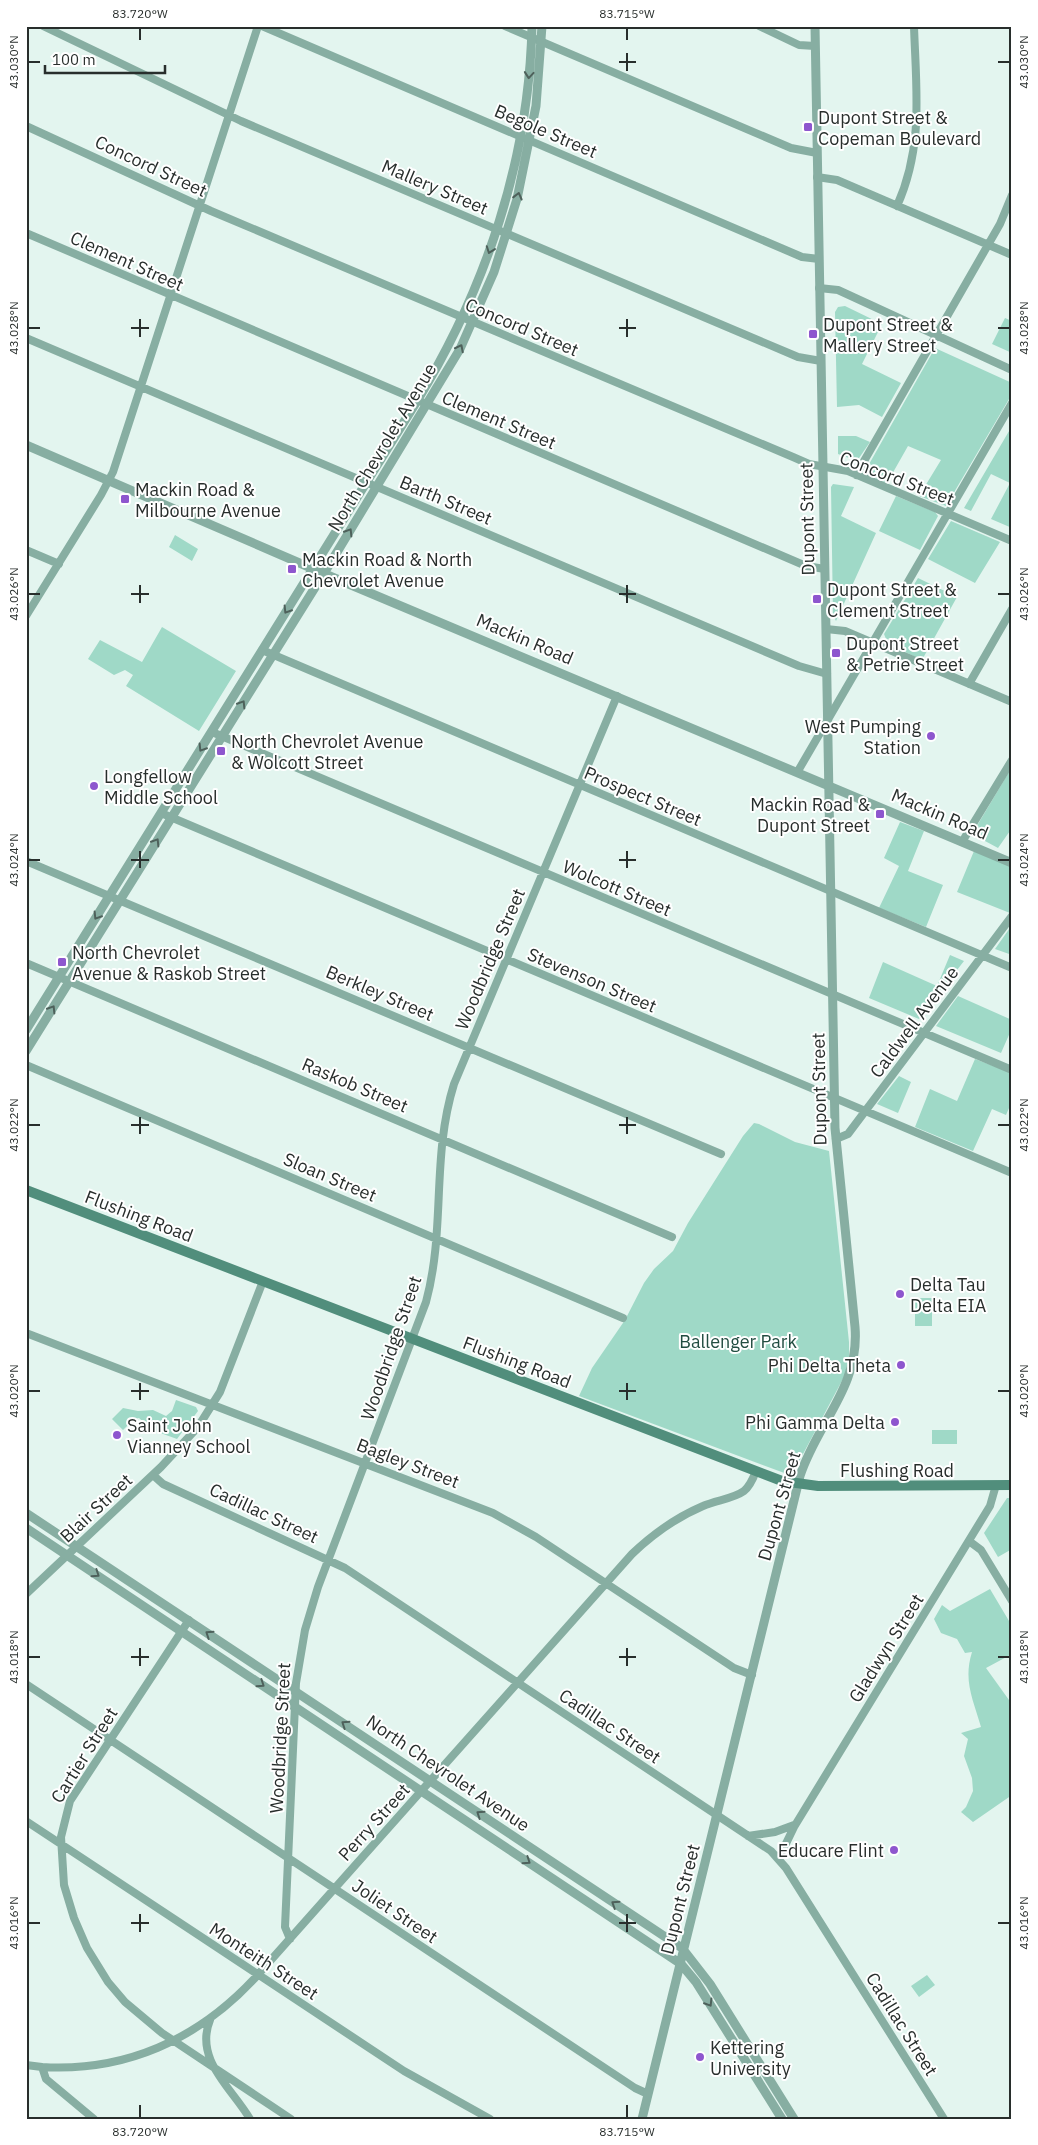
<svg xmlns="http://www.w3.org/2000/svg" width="1038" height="2145" viewBox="0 0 1038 2145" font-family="'IBM Plex Sans',sans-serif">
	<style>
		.green { fill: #9fd9c7 }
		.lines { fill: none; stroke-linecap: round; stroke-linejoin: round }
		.minor { stroke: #87aea2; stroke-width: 8 }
		.tertiary { stroke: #87aea2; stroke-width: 9 }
		.secondary { stroke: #518e7c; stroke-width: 10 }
		.oneway { stroke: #4e615b }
		.ticks { fill: none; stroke: #282e2c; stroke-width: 2 }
		.poi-dot { fill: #8e56ce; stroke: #fff; stroke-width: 2 }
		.labels { text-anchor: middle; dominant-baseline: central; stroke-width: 4; stroke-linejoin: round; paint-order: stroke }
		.poi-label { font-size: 18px; fill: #282e2c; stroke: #fff; text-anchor: start }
		.street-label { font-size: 18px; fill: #282e2c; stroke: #fff }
		.park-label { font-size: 18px; fill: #224d41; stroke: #fff }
		.neatline { fill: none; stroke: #282e2c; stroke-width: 2 }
		.ticks-label { font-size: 12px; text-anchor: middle; fill: #282e2c }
	</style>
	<rect width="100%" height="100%" fill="#e3f5ef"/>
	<path class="green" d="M 845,306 L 882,324 L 862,364 L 901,383 L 882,417 L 859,405 L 837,407 L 835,312 L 838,307 Z
		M 1005,318 L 1012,321 L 1012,353 L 992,344 Z
		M 935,348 L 1012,383 L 1012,394 L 946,506 L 919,496 L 941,460 L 908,446 L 887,483 L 864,473 Z
		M 1012,426 L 1012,528 L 991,519 L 1010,483 L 991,474 L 971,511 L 964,508 Z
		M 838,436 L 856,436 L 870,442 L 857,461 L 838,454 Z
		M 833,484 L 854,487 L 841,516 L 876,533 L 836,621 L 833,615 L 831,487 Z
		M 896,496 L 935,512 L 938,516 L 920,550 L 879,531 Z
		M 951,521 L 1000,542 L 975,583 L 928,559 Z
		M 175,535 L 198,549 L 192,561 L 169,547 Z
		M 918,578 L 957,597 L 922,660 L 888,644 L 884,634 Z
		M 162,627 L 236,671 L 199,731 L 126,686 L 133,675 L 125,670 L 114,675 L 88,659 L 100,640 L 142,662 Z
		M 1012,767 L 1012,828 L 998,848 L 972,834 Z
		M 900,822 L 924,831 L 908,871 L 943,885 L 926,927 L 879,908 L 899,866 L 884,858 Z
		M 974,851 L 1012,867 L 1012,910 L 1010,913 L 957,892 Z
		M 1012,925 L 1012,955 L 995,949 Z
		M 950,955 L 964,961 L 919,1019 L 869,998 L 883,962 L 937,986 Z
		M 958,996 L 1012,1020 L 1012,1028 L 1001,1053 L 936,1026 Z
		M 975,1059 L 1012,1073 L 1012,1101 L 1006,1115 L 992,1109 L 973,1151 L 915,1127 L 930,1089 L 957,1101 Z
		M 899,1076 L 911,1082 L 898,1113 L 877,1104 Z
		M 754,1123 L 759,1124 L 795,1142 L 829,1151 L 849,1342 L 849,1356 L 845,1375 L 794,1471 L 787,1474 L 579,1396 L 592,1368 L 625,1320 L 644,1283 L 654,1269 L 673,1251 L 688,1223 L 743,1136 Z
		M 932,1298 L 932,1326 L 915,1326 L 915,1298 Z
		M 176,1400 L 196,1407 L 198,1411 L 177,1439 L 152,1430 L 139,1418 L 134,1419 L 123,1430 L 112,1419 L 123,1408 L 138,1411 L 153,1410 L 166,1416 L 172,1411 Z
		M 932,1430 L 957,1430 L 957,1444 L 932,1444 Z
		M 1007,1498 L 1012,1498 L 1012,1549 L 998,1557 L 984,1533 Z
		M 990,1589 L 1012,1626 L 1012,1654 L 986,1668 L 1009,1700 L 1012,1699 L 1012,1795 L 973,1822 L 961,1812 L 966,1807 L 973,1791 L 972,1778 L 964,1756 L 968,1739 L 961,1733 L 981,1727 C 973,1699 963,1681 972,1652 L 965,1653 L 957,1639 L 941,1633 L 934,1619 L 942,1605 L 950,1611 Z
		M 927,1975 L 935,1985 L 919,1997 L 911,1986 Z"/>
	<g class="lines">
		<path class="minor" d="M 43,26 L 241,121 L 798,357 L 821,361
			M 262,26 L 802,257 L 819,259
			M 505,26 L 791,148 L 817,153
			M 759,26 L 799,45 L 815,46
			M 26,126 L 211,211 L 793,457 L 809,464 L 848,471 L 1012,541
			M 817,177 L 837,180 L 1012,255
			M 897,206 C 924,146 916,89 914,26
			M 26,233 L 806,566 L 825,569
			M 819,288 L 838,290 L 1012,370
			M 26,338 L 799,666 L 827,674
			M 856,475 L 1000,224 L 1012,195
			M 26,550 L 59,564
			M 26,616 L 101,495 L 113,472 L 258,26
			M 826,629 L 845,631 L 1012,702
			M 262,650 L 1012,968
			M 969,684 L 1012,609
			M 212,732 L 1012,1070
			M 798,771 L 1012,403
			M 161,813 L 1012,1173
			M 962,842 L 1012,760
			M 26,861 L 721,1154
			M 26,963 L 672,1237
			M 26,1065 L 623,1318
			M 836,1139 L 848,1134 L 1012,916
			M 26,1333 L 493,1513 L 536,1537 L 734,1668 L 752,1675
			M 153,1475 L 163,1484 L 345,1568 L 771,1851 L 786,1868 L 944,2119
			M 969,1541 L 981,1550 L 1012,1601
			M 26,1594 L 161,1467 L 198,1427 L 220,1392 L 263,1281
			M 189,1620 L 70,1801 L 61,1837 L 64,1885 L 74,1918 L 87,1948 L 108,1982 L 125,2002 L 162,2033 L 291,2119
			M 26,1684 L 635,2088 L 648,2094
			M 26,1821 L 404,2071 L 490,2119
			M 748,1836 L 775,1832 L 794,1825
			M 779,1858 L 794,1827 L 990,1506 L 996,1485
			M 290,1939 L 285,1927 L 296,1683 L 305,1630 L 318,1587 L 426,1302 C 446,1228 431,1158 454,1084 L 617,696
			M 210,2020 C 194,2060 232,2088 250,2119
			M 26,2065 L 42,2067 L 46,2079 L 94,2119
			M 42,2067 C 125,2072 197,2040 254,1979 L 632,1554 C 653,1534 677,1517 703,1506 C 716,1500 733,1499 744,1491 C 750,1486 753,1479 756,1471"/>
		<path class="tertiary" d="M 26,445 L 332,577 L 1012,863
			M 26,1030 L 417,401 C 486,288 529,160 532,26
			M 26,1051 L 334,557 L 460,349 L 494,272 L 517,199 L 536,106 L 542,26
			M 26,1513 L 682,1948 L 710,1984 L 794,2119
			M 26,1528 L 681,1964 L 696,1982 L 782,2119
			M 642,2119 L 800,1476 C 817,1423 860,1387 855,1327 L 835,1128 L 815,26"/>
		<path class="secondary" d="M 26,1190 L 782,1481 L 818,1486 L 1012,1485"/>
	</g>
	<defs><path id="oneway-chevron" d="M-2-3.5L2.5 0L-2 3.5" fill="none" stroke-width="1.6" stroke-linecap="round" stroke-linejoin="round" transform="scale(1.25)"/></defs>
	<g class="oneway">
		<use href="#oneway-chevron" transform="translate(529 75) rotate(95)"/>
		<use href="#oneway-chevron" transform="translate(518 196) rotate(-76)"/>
		<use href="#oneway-chevron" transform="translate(490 250) rotate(110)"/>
		<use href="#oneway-chevron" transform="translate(460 348) rotate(-63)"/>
		<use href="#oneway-chevron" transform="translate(349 532) rotate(-58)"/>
		<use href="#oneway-chevron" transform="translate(287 610) rotate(122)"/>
		<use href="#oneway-chevron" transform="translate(242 704) rotate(-58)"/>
		<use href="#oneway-chevron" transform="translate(202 748) rotate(122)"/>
		<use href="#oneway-chevron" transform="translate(156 842) rotate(-58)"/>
		<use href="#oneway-chevron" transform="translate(97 916) rotate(122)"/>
		<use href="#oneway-chevron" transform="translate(52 1009) rotate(-58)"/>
		<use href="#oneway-chevron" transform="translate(96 1574) rotate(34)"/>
		<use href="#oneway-chevron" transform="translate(209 1634) rotate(-146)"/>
		<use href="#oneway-chevron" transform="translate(261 1684) rotate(34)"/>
		<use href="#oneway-chevron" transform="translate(345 1724) rotate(-146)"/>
		<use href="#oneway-chevron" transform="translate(480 1814) rotate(-146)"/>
		<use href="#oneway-chevron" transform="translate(527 1861) rotate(34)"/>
		<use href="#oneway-chevron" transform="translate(615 1904) rotate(-147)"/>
		<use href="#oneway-chevron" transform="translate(709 2003) rotate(58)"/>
	</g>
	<path class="ticks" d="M 140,28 L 140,40M 627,28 L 627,40M 627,53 L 627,71M 28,62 L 40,62M 619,62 L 636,62M 998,62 L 1010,62M 140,319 L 140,337M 627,319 L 627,337M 28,328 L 40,328M 131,328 L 149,328M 619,328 L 636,328M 998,328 L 1010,328M 140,585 L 140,603M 627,585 L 627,603M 28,594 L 40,594M 131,594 L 149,594M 619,594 L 636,594M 998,594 L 1010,594M 140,851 L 140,868M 627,851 L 627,868M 28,860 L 40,860M 131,860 L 149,860M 619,860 L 636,860M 998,860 L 1010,860M 140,1117 L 140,1134M 627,1117 L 627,1134M 28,1125 L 40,1125M 131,1125 L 149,1125M 619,1125 L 636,1125M 998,1125 L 1010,1125M 140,1383 L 140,1400M 627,1383 L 627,1400M 28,1391 L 40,1391M 131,1391 L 149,1391M 619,1391 L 636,1391M 998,1391 L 1010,1391M 140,1648 L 140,1666M 627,1648 L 627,1666M 28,1657 L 40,1657M 131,1657 L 149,1657M 619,1657 L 636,1657M 998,1657 L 1010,1657M 140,1914 L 140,1932M 627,1914 L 627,1932M 28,1923 L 40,1923M 131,1923 L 149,1923M 619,1923 L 636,1923M 998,1923 L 1010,1923M 140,2105 L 140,2118M 627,2105 L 627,2118"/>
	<g class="poi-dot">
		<rect x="803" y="122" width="10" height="10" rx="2.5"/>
		<rect x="808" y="329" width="10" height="10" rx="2.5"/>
		<rect x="120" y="494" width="10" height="10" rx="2.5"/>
		<rect x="287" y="564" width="10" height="10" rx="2.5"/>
		<rect x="812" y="594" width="10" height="10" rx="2.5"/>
		<rect x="831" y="648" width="10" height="10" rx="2.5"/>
		<circle cx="931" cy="736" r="5"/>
		<rect x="216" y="746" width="10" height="10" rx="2.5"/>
		<circle cx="94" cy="786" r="5"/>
		<rect x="875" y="809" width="10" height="10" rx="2.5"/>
		<rect x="57" y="957" width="10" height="10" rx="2.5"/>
		<circle cx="900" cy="1294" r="5"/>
		<circle cx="901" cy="1365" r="5"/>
		<circle cx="895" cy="1422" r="5"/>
		<circle cx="117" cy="1435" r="5"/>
		<circle cx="894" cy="1850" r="5"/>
		<circle cx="700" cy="2057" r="5"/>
	</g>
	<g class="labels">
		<g class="poi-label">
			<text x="818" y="117">Dupont Street &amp;<tspan x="818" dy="21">Copeman Boulevard</tspan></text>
			<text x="823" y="324">Dupont Street &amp;<tspan x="823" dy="21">Mallery Street</tspan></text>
			<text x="135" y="489">Mackin Road &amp;<tspan x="135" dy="21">Milbourne Avenue</tspan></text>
			<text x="302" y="559">Mackin Road &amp; North<tspan x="302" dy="21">Chevrolet Avenue</tspan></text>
			<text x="827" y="589">Dupont Street &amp;<tspan x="827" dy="21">Clement Street</tspan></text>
			<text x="846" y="643">Dupont Street<tspan x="846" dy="21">&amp; Petrie Street</tspan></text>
			<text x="921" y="726" text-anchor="end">West Pumping<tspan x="921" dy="21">Station</tspan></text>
			<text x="231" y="741">North Chevrolet Avenue<tspan x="231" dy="21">&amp; Wolcott Street</tspan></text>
			<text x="104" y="776">Longfellow<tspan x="104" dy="21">Middle School</tspan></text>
			<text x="870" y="804" text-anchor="end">Mackin Road &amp;<tspan x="870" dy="21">Dupont Street</tspan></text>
			<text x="72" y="952">North Chevrolet<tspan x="72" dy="21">Avenue &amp; Raskob Street</tspan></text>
			<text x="910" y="1284">Delta Tau<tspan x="910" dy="21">Delta EIA</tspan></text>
			<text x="891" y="1365" text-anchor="end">Phi Delta Theta</text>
			<text x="885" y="1422" text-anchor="end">Phi Gamma Delta</text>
			<text x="127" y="1425">Saint John<tspan x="127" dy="21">Vianney School</tspan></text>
			<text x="884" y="1850" text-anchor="end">Educare Flint</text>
			<text x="710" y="2047">Kettering<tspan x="710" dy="21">University</tspan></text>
		</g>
		<g class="street-label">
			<text transform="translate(546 131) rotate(23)">Begole Street</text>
			<text transform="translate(151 166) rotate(25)">Concord Street</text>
			<text transform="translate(435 187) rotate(23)">Mallery Street</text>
			<text transform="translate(127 261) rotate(24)">Clement Street</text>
			<text transform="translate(522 327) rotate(23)">Concord Street</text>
			<text transform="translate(499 420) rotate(23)">Clement Street</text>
			<text transform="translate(382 447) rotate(-59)">North Chevrolet Avenue</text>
			<text transform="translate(897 478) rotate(21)">Concord Street</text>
			<text transform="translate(446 500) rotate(23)">Barth Street</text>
			<text transform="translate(807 519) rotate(-91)">Dupont Street</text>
			<text transform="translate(525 639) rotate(23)">Mackin Road</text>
			<text transform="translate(643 796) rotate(23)">Prospect Street</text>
			<text transform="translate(940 814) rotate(23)">Mackin Road</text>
			<text transform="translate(617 888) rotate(23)">Wolcott Street</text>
			<text transform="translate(490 959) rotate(-67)">Woodbridge Street</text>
			<text transform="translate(592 980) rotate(23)">Stevenson Street</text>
			<text transform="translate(380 993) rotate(23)">Berkley Street</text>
			<text transform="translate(914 1022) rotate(-53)">Caldwell Avenue</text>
			<text transform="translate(355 1085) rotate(23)">Raskob Street</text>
			<text transform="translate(819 1089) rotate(-91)">Dupont Street</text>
			<text transform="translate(330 1177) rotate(23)">Sloan Street</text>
			<text transform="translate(139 1216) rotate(21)">Flushing Road</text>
			<text transform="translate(391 1348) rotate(-71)">Woodbridge Street</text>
			<text transform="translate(517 1362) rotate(21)">Flushing Road</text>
			<text transform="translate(408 1463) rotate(21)">Bagley Street</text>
			<text x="897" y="1470">Flushing Road</text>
			<text transform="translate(779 1506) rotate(-74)">Dupont Street</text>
			<text transform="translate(96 1508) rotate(-43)">Blair Street</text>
			<text transform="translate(264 1513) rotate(25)">Cadillac Street</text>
			<text transform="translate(886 1648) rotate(-58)">Gladwyn Street</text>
			<text transform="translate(610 1726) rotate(34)">Cadillac Street</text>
			<text transform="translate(280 1738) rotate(-87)">Woodbridge Street</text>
			<text transform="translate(84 1755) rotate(-58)">Cartier Street</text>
			<text transform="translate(448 1773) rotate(34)">North Chevrolet Avenue</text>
			<text transform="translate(374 1822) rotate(-48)">Perry Street</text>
			<text transform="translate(680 1899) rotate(-76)">Dupont Street</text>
			<text transform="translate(395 1911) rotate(34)">Joliet Street</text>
			<text transform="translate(264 1961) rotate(33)">Monteith Street</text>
			<text transform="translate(902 2024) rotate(58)">Cadillac Street</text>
		</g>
		<g class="park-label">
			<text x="738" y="1341">Ballenger Park</text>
		</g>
	</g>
	<rect width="1038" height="2145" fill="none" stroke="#ffffff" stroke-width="55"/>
	<path d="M45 65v8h120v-8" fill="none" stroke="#282e2c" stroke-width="2.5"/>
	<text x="52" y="65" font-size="15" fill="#282e2c" stroke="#ffffff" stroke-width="4" paint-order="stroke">100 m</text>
	<rect x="28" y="28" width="982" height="2090" class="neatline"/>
	<g class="ticks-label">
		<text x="140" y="18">83.720°W</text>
		<text x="627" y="18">83.715°W</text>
		<text transform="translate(14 62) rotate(-90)" y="4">43.030°N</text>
		<text transform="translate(1024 62) rotate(-90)" y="4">43.030°N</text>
		<text transform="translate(14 328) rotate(-90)" y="4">43.028°N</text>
		<text transform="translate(1024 328) rotate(-90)" y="4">43.028°N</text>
		<text transform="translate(14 594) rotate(-90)" y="4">43.026°N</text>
		<text transform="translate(1024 594) rotate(-90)" y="4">43.026°N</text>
		<text transform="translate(14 860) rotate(-90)" y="4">43.024°N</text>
		<text transform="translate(1024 860) rotate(-90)" y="4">43.024°N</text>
		<text transform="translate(14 1125) rotate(-90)" y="4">43.022°N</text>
		<text transform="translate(1024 1125) rotate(-90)" y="4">43.022°N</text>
		<text transform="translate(14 1391) rotate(-90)" y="4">43.020°N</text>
		<text transform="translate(1024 1391) rotate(-90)" y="4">43.020°N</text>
		<text transform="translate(14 1657) rotate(-90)" y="4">43.018°N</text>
		<text transform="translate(1024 1657) rotate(-90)" y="4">43.018°N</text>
		<text transform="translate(14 1923) rotate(-90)" y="4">43.016°N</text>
		<text transform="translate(1024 1923) rotate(-90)" y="4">43.016°N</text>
		<text x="140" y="2136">83.720°W</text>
		<text x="627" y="2136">83.715°W</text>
	</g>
</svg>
